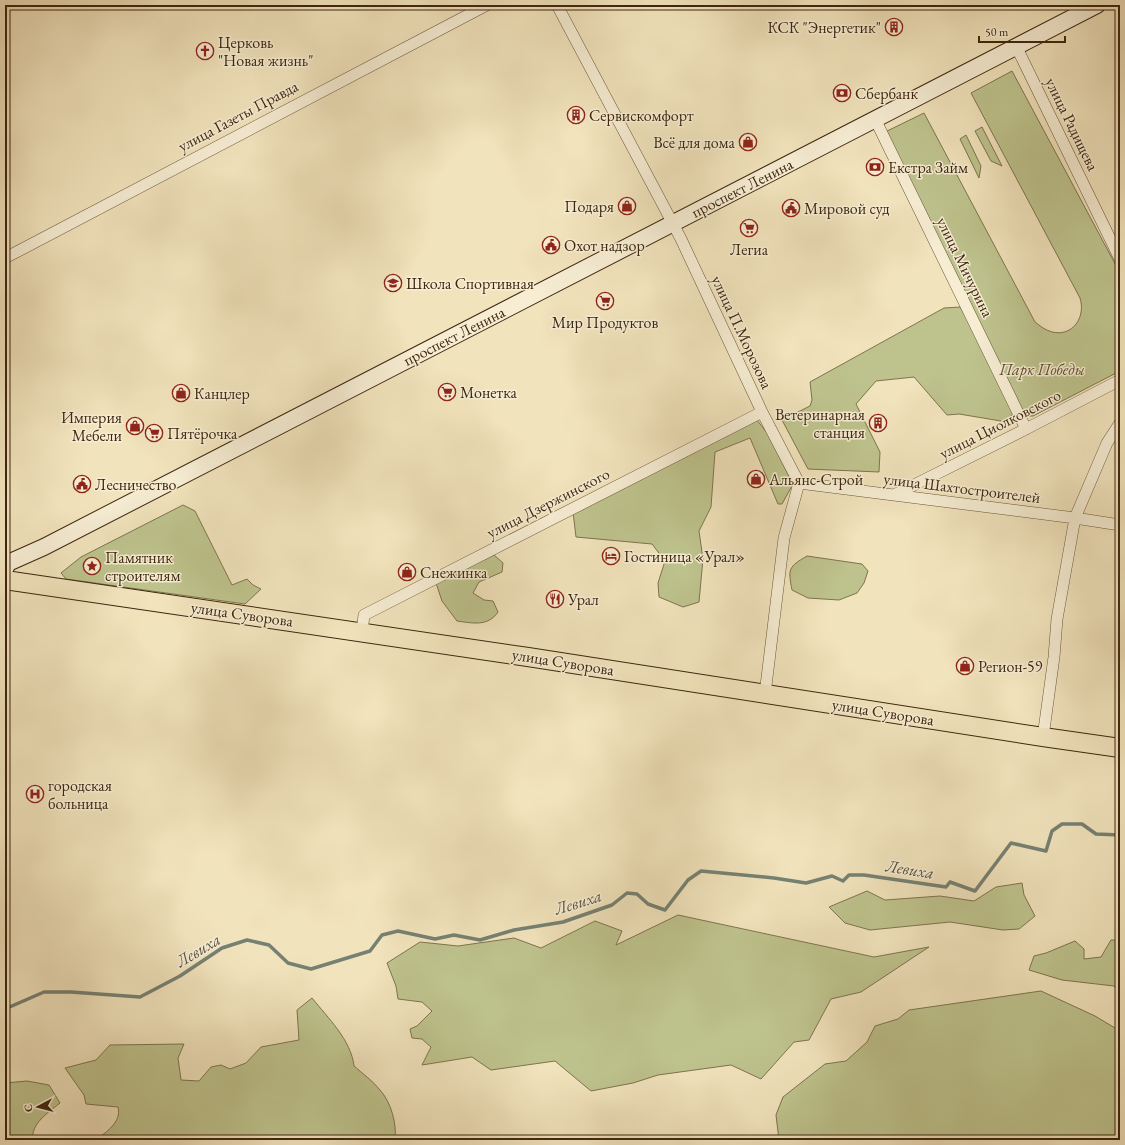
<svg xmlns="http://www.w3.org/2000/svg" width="1125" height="1145" viewBox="0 0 1125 1145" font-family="'EB Garamond',serif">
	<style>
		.green { fill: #bec38d; stroke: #7e744e }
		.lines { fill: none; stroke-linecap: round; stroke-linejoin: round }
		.stream { stroke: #768173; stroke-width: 3.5 }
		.minor-casing { stroke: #6b553a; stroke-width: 12 }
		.secondary-casing { stroke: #3e260f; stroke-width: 18 }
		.primary-casing { stroke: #3e260f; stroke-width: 20 }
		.minor { stroke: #f6edd3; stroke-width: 11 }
		.secondary { stroke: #f6edd3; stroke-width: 16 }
		.primary { stroke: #f1e3bc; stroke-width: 18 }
		.labels { text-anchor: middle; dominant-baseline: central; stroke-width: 3; stroke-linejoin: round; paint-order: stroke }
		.poi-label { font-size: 16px; fill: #3e260f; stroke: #f6edd3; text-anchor: start }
		.street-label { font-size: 16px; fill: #3e260f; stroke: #f6edd3 }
		.park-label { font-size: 16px; font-style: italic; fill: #5e4d2e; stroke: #f6edd3 }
		.water-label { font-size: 17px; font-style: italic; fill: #5a5341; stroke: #f6edd3 }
	</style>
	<rect width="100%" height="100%" fill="#f1e3bc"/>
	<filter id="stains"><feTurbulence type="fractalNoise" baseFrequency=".005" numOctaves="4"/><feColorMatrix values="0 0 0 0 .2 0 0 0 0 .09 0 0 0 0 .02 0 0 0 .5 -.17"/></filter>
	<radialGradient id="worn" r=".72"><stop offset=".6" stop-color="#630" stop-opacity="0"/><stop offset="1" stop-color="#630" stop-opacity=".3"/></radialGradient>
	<path class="green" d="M 1012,71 L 1120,273 L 1120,371 L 1033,416 L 1029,416 L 1021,410 L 881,134 L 924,113 L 1035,322 C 1040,326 1045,330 1052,332 C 1073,337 1086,317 1080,298 L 971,93 Z
		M 982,127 L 1002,166 L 991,161 L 975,131 Z
		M 966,135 L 981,166 L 979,178 L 960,139 Z
		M 960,307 L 977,334 L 1015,410 L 1007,422 L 959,414 L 947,415 L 914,377 L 876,381 L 856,404 L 880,452 L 879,472 L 808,469 L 782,420 L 810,406 L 812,400 L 810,382 L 944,308 Z
		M 757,420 L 767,433 L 793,484 L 782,504 L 778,504 L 750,438 L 715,452 L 711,507 L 699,531 L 703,559 L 699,602 L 683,607 L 659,597 L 658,583 L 665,561 L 652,544 L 576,537 L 573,512 Z
		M 183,505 L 195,511 L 232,585 L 247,579 L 253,585 L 261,589 L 245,604 L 66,579 L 61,573 L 81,557 Z
		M 494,555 L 503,563 L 502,572 L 479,582 L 473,593 L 484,600 L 493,601 L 498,612 C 488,627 472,623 457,621 L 442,601 L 436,583 Z
		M 807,556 L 862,564 L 868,571 L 864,583 L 857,593 L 839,600 L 808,598 L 792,590 C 788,569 788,567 807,556 Z
		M 1022,883 L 1024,895 L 1035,916 L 1019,929 L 1003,930 L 950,922 L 870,930 L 845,923 L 829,907 L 867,891 L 885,900 L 940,896 L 974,901 L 996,887 Z
		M 678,915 L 874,957 L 929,947 L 861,992 L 831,999 L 809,1040 L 794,1042 L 761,1079 L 731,1065 L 658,1075 L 633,1083 L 591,1091 L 555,1061 L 491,1070 L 472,1057 L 422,1065 L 431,1047 L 422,1039 L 412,1038 L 410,1029 L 417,1026 L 432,1011 L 422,1002 L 398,999 L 396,986 L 387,963 L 420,942 L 458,946 L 514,938 L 541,948 L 595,921 L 622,931 L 616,945 Z
		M 1111,940 L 1120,940 L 1120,994 L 1114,986 L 1062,980 L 1029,970 L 1034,956 L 1046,953 L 1075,941 L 1084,949 L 1084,959 L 1101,957 Z
		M 1041,991 L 1095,1016 L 1120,1031 L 1120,1140 L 779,1140 L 776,1115 L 783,1097 L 825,1064 L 846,1061 L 867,1042 L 875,1026 L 898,1019 L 909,1010 Z
		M 312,998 C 328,1018 351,1040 354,1066 C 363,1074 373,1081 380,1090 C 391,1102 397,1124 395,1140 L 96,1140 C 106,1132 122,1122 118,1107 L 86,1104 L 84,1095 L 65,1068 L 96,1060 L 110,1045 L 184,1044 L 178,1058 L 181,1080 L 199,1081 L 211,1067 L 221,1065 L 230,1069 L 246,1063 L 261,1047 L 299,1040 L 297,1010 Z
		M 27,1081 L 49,1085 L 60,1103 C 49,1112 30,1124 33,1140 L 5,1140 L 5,1083 Z"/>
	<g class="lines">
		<path class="stream" d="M 5,1009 L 44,992 L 71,992 L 140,997 L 180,976 L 222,948 L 247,940 L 269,945 L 288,963 L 311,969 L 370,951 L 382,935 L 398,931 L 435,939 L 454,935 L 480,940 L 514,930 L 563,922 L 612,905 L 627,893 L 637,894 L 648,904 L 665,910 L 688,880 L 701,871 L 774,878 L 806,883 L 832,876 L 843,881 L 849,875 L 864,875 L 946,887 L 950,882 L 975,891 L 1011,843 L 1046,851 L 1052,831 L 1062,824 L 1082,824 L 1096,834 L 1120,835"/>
		<defs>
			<path id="minor" d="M 557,5 L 681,239 L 762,412 L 799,483 L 784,538 L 765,694
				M 1016,46 L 1120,259
				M 875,119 L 1026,429
				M 5,258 L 487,5
				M 799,483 L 1075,518 L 1120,525
				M 894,495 L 1026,429 L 1120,380
				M 362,632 L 364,615 L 762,412
				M 1043,737 L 1054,657 L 1057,619 L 1075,518 L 1107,443 L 1120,423"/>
			<path id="secondary" d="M 5,569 L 8,563 L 44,547 L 1097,5"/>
			<path id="primary" d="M 5,580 L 528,657 L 1043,737 L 1120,748"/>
		</defs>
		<use href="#minor" class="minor-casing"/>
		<use href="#secondary" class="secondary-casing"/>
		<use href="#primary" class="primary-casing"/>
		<use href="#minor" class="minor"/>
		<use href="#secondary" class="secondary"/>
		<use href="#primary" class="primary"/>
	</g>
	<defs>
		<symbol id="building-ring" viewBox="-11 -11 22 22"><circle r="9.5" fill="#f6edd3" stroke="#8f2418" stroke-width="1.5"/><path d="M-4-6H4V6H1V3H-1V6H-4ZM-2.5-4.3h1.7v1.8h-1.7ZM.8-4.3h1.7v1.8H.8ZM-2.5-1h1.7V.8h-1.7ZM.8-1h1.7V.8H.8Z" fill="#8f2418"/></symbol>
		<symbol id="church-ring" viewBox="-11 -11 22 22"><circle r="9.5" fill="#f6edd3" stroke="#8f2418" stroke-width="1.5"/><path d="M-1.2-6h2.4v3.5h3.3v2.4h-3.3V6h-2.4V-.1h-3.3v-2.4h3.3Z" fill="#8f2418"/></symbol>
		<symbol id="bank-ring" viewBox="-11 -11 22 22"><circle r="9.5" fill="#f6edd3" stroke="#8f2418" stroke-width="1.5"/><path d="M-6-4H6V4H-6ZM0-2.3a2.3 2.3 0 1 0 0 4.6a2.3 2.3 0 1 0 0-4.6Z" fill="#8f2418"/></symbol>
		<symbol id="shop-ring" viewBox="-11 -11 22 22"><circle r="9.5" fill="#f6edd3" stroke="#8f2418" stroke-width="1.5"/><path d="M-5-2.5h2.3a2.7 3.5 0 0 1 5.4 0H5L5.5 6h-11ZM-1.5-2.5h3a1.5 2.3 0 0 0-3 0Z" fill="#8f2418"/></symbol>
		<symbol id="civic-ring" viewBox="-11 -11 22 22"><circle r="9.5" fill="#f6edd3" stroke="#8f2418" stroke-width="1.5"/><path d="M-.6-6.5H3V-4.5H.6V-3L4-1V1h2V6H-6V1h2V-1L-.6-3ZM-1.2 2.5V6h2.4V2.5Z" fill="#8f2418"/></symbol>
		<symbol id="supermarket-ring" viewBox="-11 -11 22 22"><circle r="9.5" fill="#f6edd3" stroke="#8f2418" stroke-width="1.5"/><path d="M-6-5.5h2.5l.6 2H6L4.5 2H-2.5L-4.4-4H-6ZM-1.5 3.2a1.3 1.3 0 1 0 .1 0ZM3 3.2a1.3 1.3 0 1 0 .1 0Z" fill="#8f2418"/></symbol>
		<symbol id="school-ring" viewBox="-11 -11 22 22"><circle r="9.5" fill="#f6edd3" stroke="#8f2418" stroke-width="1.5"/><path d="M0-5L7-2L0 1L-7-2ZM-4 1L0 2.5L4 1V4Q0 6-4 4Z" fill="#8f2418"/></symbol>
		<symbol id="hotel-ring" viewBox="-11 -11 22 22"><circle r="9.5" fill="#f6edd3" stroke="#8f2418" stroke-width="1.5"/><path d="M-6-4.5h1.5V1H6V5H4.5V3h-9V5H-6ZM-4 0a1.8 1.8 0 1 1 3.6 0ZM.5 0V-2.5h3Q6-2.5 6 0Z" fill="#8f2418"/></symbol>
		<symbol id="sight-ring" viewBox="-11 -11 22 22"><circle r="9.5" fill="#f6edd3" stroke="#8f2418" stroke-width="1.5"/><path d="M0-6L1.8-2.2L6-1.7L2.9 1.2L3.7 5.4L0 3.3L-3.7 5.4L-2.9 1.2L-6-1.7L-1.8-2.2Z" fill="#8f2418"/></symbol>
		<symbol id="restaurant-ring" viewBox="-11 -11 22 22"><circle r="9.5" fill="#f6edd3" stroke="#8f2418" stroke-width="1.5"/><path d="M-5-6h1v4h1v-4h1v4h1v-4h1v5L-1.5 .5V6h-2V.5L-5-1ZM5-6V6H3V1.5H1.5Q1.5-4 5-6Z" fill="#8f2418"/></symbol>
		<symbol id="hospital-ring" viewBox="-11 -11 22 22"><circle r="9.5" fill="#f6edd3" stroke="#8f2418" stroke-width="1.5"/><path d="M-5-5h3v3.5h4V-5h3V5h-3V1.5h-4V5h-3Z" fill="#8f2418"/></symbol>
	</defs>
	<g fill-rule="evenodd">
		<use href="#building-ring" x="884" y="17" width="20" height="20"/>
		<use href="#church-ring" x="195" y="41" width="20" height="20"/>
		<use href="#bank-ring" x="832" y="83" width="20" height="20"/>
		<use href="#building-ring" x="566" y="105" width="20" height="20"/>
		<use href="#shop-ring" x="738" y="132" width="20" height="20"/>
		<use href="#bank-ring" x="865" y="157" width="20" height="20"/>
		<use href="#shop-ring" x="617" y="196" width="20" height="20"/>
		<use href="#civic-ring" x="781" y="198" width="20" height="20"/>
		<use href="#supermarket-ring" x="739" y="218" width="20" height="20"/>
		<use href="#civic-ring" x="541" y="235" width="20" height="20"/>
		<use href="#school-ring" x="383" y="273" width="20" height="20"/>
		<use href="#supermarket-ring" x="595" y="291" width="20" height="20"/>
		<use href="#supermarket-ring" x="437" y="382" width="20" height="20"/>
		<use href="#shop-ring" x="171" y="383" width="20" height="20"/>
		<use href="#building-ring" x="868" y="413" width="20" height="20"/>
		<use href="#shop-ring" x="125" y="416" width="20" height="20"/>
		<use href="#supermarket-ring" x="144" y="423" width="20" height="20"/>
		<use href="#shop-ring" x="746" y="469" width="20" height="20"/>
		<use href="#civic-ring" x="72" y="474" width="20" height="20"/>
		<use href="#hotel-ring" x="601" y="546" width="20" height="20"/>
		<use href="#sight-ring" x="82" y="556" width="20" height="20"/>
		<use href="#shop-ring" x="397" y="562" width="20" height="20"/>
		<use href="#restaurant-ring" x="545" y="589" width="20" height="20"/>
		<use href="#shop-ring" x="955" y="656" width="20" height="20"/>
		<use href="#hospital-ring" x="25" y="784" width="20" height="20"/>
	</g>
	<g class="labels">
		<g class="poi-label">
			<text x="881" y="27" text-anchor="end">КСК "Энергетик"</text>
			<text x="218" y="42">Церковь<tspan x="218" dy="18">"Новая жизнь"</tspan></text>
			<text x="855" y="93">Сбербанк</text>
			<text x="589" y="115">Сервискомфорт</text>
			<text x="735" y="142" text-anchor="end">Всё для дома</text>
			<text x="888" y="167">Екстра Займ</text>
			<text x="614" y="206" text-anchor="end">Подаря</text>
			<text x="804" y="208">Мировой суд</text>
			<text x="564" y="245">Охот надзор</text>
			<text x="749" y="249" text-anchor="middle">Легиа</text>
			<text x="406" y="283">Школа Спортивная</text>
			<text x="605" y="322" text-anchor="middle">Мир Продуктов</text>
			<text x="460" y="392">Монетка</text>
			<text x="194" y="393">Канцлер</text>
			<text x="865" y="414" text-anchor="end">Ветеринарная<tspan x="865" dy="18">станция</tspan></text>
			<text x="122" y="417" text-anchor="end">Империя<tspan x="122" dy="18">Мебели</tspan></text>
			<text x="167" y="433">Пятёрочка</text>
			<text x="769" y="479">Альянс-Строй</text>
			<text x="95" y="484">Лесничество</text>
			<text x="624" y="556">Гостиница «Урал»</text>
			<text x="105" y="557">Памятник<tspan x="105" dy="18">строителям</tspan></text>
			<text x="420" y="572">Снежинка</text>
			<text x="568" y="599">Урал</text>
			<text x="978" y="666">Регион-59</text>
			<text x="48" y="785">городская<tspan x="48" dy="18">больница</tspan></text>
		</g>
		<g class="street-label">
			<text transform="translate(238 116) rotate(-28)">улица Газеты Правда</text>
			<text transform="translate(1072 124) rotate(64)">улица Радищева</text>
			<text transform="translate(742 188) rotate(-27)">проспект Ленина</text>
			<text transform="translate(965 267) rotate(64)">улица Мичурина</text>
			<text transform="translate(742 332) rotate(65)">улица П.Морозова</text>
			<text transform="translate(454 336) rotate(-27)">проспект Ленина</text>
			<text transform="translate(1000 424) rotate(-27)">улица Циолковского</text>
			<text transform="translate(962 488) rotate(7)">улица Шахтостроителей</text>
			<text transform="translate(548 503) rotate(-27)">улица Дзержинского</text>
			<text transform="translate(242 614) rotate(8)">улица Суворова</text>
			<text transform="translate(563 662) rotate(9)">улица Суворова</text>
			<text transform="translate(883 712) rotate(9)">улица Суворова</text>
		</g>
		<g class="park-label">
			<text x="1042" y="369">Парк Победы</text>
		</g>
		<g class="water-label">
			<text transform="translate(910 869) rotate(9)">Левиха</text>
			<text transform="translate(578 902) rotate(-17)">Левиха</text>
			<text transform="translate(198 950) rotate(-31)">Левиха</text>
		</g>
	</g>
	<rect width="1125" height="1145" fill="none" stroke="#f1e3bc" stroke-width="20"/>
	<rect x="6" y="6" width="1113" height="1133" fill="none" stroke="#3e260f" stroke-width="2"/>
	<rect x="10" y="10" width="1105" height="1125" fill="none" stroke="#3e260f"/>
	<g transform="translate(38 1107) rotate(263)" stroke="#f6edd3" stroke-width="3" paint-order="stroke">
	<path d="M0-3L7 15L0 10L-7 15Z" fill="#3e260f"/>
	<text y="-6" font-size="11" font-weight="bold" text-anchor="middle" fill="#3e260f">С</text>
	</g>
	<path d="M979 36v6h86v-6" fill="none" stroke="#3e260f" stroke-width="2"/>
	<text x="985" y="36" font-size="12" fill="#3e260f" stroke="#f6edd3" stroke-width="3" paint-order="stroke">50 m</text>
	<rect width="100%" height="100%" filter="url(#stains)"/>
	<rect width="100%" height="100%" fill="url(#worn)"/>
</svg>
